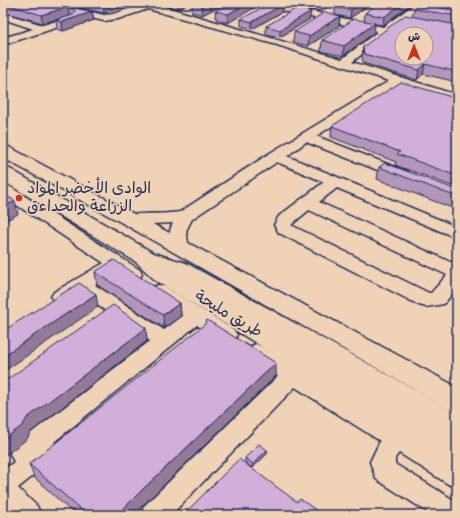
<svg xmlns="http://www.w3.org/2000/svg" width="460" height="518" viewBox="0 0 460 518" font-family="Dekko,'Playpen Sans Arabic',sans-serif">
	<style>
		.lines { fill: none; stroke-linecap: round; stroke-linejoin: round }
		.minor-casing { stroke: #1b2f5e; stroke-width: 3 }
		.major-casing { stroke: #1b2f5e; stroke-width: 3 }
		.highway-casing { stroke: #1b2f5e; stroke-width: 3 }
		.minor { fill: #f0d2b6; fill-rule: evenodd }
		.major { fill: #f0d2b6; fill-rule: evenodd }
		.highway { fill: #f0d2b6; fill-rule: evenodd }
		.wall { fill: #b596bb; stroke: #1b2f5e }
		.shaded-wall { fill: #937a98; stroke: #1b2f5e }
		.building { fill: #d2afd9; stroke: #1b2f5e; fill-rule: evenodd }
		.poi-dot { fill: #c8321e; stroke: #f0d2b6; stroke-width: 1.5 }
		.labels { text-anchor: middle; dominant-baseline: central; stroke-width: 3.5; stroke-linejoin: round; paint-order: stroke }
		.poi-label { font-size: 16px; fill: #1b2f5e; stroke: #f0d2b6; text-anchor: start }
		.street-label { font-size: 16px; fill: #1b2f5e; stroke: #f0d2b6 }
	</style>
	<rect width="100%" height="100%" fill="#f0d2b6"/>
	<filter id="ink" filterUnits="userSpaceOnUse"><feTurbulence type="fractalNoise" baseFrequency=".025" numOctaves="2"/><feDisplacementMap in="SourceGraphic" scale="8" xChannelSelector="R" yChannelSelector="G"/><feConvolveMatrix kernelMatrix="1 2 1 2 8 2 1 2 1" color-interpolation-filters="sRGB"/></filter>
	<g filter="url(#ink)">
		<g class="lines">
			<defs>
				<path id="minor" d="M 33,3 L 51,3 L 104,15 L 113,14 L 138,6 L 134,3 L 152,3 L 342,59 L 377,32 L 266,7 L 266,3 L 273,3 L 383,27 L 416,3 L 427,3 L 352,62 L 457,95 L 457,103 L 400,85 L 316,136 L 408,172 L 411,175 L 408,178 L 398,178 L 306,142 L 287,156 L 457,227 L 457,238 L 337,188 L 319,202 L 457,265 L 457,287 L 444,304 L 426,307 L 419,305 L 279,233 L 274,225 L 279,216 L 324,182 L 277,162 L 192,219 L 186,231 L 189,248 L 186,252 L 180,253 L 174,252 C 168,243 168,232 173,223 L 131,225 L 125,224 L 123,220 L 125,216 C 143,212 162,215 180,212 L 270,153 L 389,81 L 277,45 L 148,9 L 118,19 L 104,21 L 35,5 ZM 309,210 L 447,275 L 431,293 L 429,293 L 291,225 Z
					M 3,13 L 43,25 L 70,17 L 75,20 L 74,22 L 3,45 L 3,38 L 33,29 L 3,19 Z
					M 3,184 L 9,186 L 140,270 L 142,274 L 140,278 C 130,281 125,277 117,272 L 95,285 L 164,330 L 183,316 L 152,295 L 149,291 L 152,287 L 159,285 L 166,287 L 234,330 L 237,335 L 234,340 C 220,344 209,333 197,325 L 54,442 L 60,450 L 57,457 L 18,488 L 37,506 L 41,515 L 10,515 L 3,508 L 3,470 L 14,462 L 10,454 L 13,447 L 150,341 L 81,294 C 71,299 65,305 54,302 L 51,297 L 54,292 L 104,263 L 3,196 Z
					M 256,344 L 263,347 L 457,463 L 457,487 L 448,484 L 399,453 L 395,458 L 395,464 L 457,502 L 457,515 L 432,515 L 376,479 L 370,462 L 380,441 L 295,387 L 171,515 L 140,515 L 144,506 L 278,376 L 249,357 L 245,352 L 249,347 Z"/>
				<path id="major" d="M 3,146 L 9,147 L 457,387 L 457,411 L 447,408 L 124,224 L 3,158 Z
					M 3,167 L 10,169 L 152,252 L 172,271 L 457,437 L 457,465 L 446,461 L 156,281 L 136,262 L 3,181 Z"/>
				<path id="highway" d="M 144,250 L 186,263 L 457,413 L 457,439 L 447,435 L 170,273 L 136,262 L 133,257 L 136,252 Z"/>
			</defs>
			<use href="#minor" class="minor-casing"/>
			<use href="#major" class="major-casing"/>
			<use href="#highway" class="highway-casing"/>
			<use href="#minor" class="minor"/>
			<use href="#major" class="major"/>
			<use href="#highway" class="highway"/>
		</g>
		<path class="wall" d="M 3,3 L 55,3 L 92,12 L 94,20 L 63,31 L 57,29 L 56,20 L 70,16 L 43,23 L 3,12 Z
			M 58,3 L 132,3 L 129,6 L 104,13 Z
			M 153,3 L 190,3 L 178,9 Z
			M 193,3 L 226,3 L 202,15 L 192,12 L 192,4 Z
			M 230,3 L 228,23 L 216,19 L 215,11 Z
			M 284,3 L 334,3 L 321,11 L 304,9 L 302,5 L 293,5 Z
			M 341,3 L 372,3 L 350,18 L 340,16 L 339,26 L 308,46 L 293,42 L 294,32 L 335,15 L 335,7 Z
			M 378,3 L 413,3 L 383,25 L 375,24 L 374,33 L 343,56 L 321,51 L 322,40 L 364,21 L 365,13 Z
			M 427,3 L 457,3 L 457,82 L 423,74 L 417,80 L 363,63 L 362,56 L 363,47 L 412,16 L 414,9 L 426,5 Z
			M 282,5 L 282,12 L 252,29 L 241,26 L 241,19 Z
			M 310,19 L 280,37 L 266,34 L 266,26 Z
			M 457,96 L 457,188 L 395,165 L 396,162 L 331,137 L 332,126 L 455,98 Z
			M 379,167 L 457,190 L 457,210 L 377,179 Z
			M 95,272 L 180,303 L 181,316 L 164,328 L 97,285 Z
			M 276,376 L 133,515 L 75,515 L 34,477 L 29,464 Z
			M 267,450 L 267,454 L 252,468 L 245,462 L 245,458 Z"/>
		<path class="shaded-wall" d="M 110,3 L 132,3 L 129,6 L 104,13 L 103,5 Z
			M 178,3 L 190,3 L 178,9 Z
			M 209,3 L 226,3 L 202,15 L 202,6 Z
			M 248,3 L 263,3 L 228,23 L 228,14 Z
			M 293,3 L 302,3 L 302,5 L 293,5 Z
			M 321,3 L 334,3 L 321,11 Z
			M 361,3 L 372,3 L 350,18 L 351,10 Z
			M 403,3 L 413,3 L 383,25 L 384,17 Z
			M 282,5 L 282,12 L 252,29 L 252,22 Z
			M 68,7 L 70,16 L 43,23 L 41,15 Z
			M 311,11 L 310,19 L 280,37 L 280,30 Z
			M 92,12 L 94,20 L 63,31 L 62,22 Z
			M 340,16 L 339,26 L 308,46 L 309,36 Z
			M 375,23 L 374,33 L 343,56 L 344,46 Z
			M 425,64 L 423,74 L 417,80 L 419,70 Z
			M 15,201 L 18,214 L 3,222 L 3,207 Z
			M 96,294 L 98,307 L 3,372 L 3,356 Z
			M 180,303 L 181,316 L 164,328 L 163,315 Z
			M 146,328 L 147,341 L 31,432 L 27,439 L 3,457 L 3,440 L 27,418 Z
			M 276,363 L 276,376 L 133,515 L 117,515 L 141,491 Z
			M 267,450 L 267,454 L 252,468 L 253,464 Z"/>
		<path class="building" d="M 3,3 L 55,3 L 92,12 L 62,22 L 56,20 L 73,15 L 75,10 L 68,7 L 41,15 Z
			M 94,3 L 110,3 L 103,5 Z
			M 193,3 L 209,3 L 202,6 L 192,4 Z
			M 230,3 L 248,3 L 228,14 L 215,11 Z
			M 271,3 L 273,3 L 282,5 L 252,22 L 241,19 Z
			M 341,3 L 361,3 L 351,10 L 335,7 Z
			M 378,3 L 403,3 L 384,17 L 365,13 Z
			M 419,4 L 457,11 L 457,16 L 414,9 Z
			M 297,8 L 311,11 L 280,30 L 266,26 Z
			M 325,12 L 340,16 L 309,36 L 294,32 Z
			M 405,15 L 457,25 L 457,72 L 425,64 L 419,70 L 364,54 L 363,47 ZM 402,34 L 426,34 L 426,58 L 402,58 Z
			M 354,19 L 375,23 L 344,46 L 322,40 Z
			M 401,82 L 455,98 L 457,96 L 457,176 L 397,154 L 400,152 L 332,126 Z
			M 385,163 L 457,190 L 457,197 L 379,167 Z
			M 3,194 L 15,201 L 3,207 Z
			M 114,260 L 180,303 L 163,315 L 95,272 Z
			M 79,283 L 96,294 L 3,356 L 3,331 Z
			M 113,305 L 146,328 L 27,418 L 23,425 L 3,440 L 3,380 L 8,379 Z
			M 207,320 L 276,363 L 141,491 L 117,515 L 87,515 L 29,464 L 204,325 Z
			M 259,444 L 267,450 L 253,464 L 245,458 Z
			M 239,459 L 297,502 L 300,499 L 323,515 L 183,515 Z"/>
	</g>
	<circle class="poi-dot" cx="19" cy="198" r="4"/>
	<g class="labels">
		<g class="poi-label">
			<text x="27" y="189">الوادى الأخضر المواد<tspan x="27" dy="18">الزراعة والحداءق</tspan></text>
		</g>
		<g class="street-label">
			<text transform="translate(228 315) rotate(31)">طريق مليحة</text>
		</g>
	</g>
	<rect width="460" height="518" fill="none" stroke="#f0d2b6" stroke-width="16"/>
	<rect x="8" y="8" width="444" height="502" fill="none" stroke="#1b2f5e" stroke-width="1.5" filter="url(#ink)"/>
	<g transform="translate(414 46)"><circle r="19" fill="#f0d2b6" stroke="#9b9193"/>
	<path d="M0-3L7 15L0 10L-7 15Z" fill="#c8321e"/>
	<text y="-6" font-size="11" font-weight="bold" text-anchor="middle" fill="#1b2f5e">ش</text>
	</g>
</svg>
